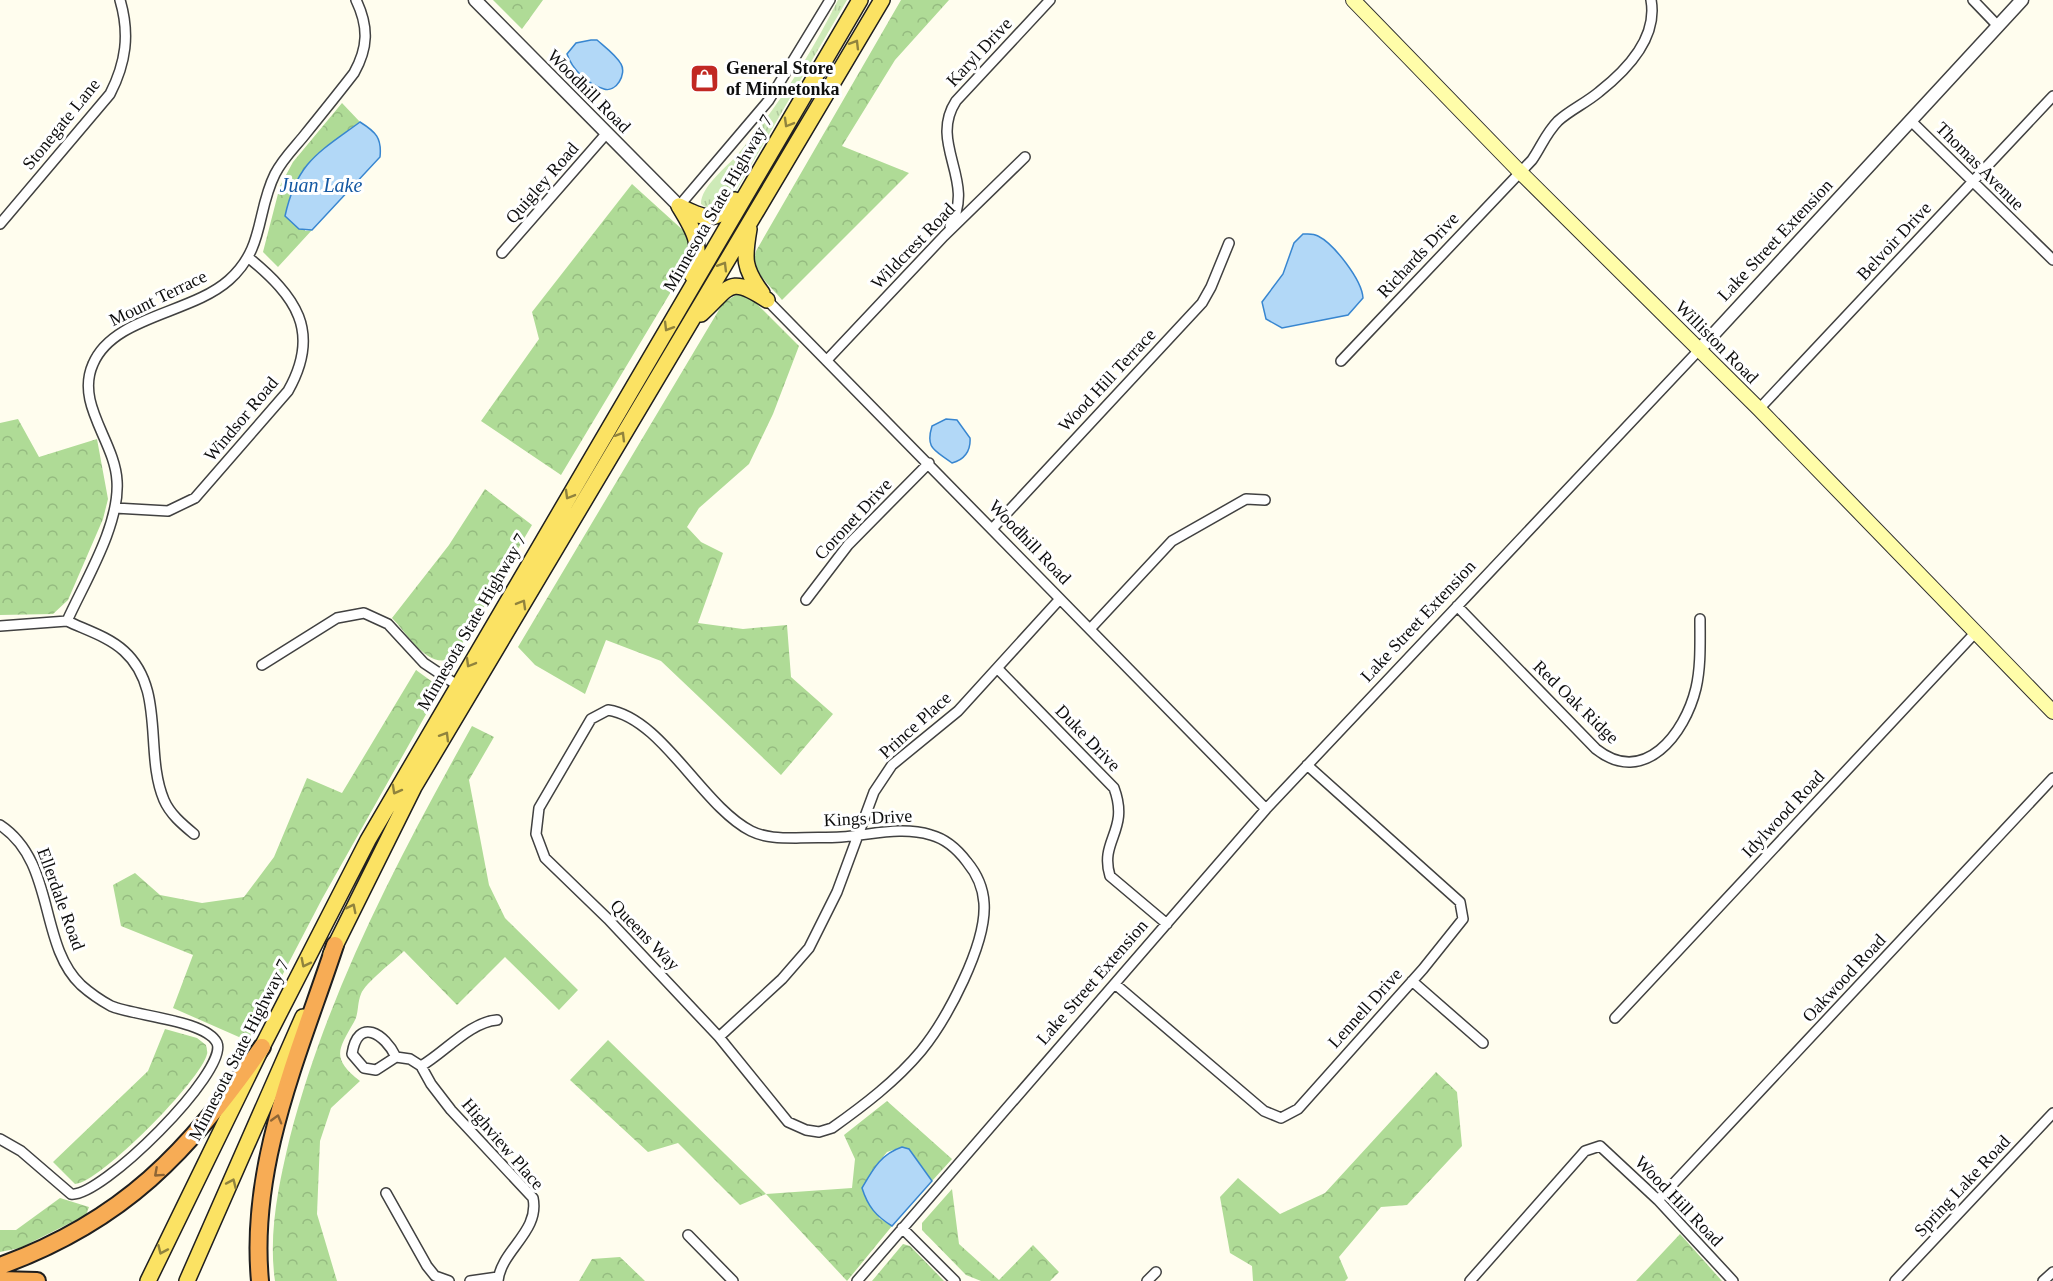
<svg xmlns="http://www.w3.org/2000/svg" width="2053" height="1281" viewBox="0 0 2053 1281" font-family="Georgia,serif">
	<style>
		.grass { fill: url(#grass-tufts) }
		.forest { fill: url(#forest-crowns) }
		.water { fill: #b2d8f7; stroke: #3886d0; stroke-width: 1.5 }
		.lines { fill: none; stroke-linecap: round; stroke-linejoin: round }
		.minor-casing { stroke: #414141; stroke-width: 12 }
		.tertiary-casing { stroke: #414141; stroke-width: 15 }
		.secondary-casing { stroke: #303030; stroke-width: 16 }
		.primary-casing { stroke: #1f1f1f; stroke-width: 18 }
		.motorway-casing { stroke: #1f1f1f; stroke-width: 20 }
		.minor { stroke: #fff; stroke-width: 9 }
		.tertiary { stroke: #fff; stroke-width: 12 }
		.secondary { stroke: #fffda9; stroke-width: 14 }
		.primary { stroke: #fbe263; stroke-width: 15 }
		.motorway { stroke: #f7ac55; stroke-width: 16 }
		.oneway { stroke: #90833d }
		.oneway2 { stroke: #8e6535 }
		.labels { text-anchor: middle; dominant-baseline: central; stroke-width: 6; stroke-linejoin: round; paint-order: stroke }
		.street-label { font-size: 18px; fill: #0e0e0e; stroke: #fff }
		.poi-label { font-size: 18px; font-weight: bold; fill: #0e0e0e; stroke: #fff; text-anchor: start }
		.water-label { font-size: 20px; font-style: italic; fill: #1458a2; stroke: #fff }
	</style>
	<defs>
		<pattern id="grass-tufts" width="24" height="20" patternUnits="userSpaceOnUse" patternTransform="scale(1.5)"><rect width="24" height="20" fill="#cdeab7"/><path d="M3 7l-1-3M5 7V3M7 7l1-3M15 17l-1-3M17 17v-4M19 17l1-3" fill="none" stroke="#afc89c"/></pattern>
		<pattern id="forest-crowns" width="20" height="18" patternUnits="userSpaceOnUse" patternTransform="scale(1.5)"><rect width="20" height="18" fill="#afdb96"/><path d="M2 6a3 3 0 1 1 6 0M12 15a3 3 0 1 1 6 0" fill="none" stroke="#95bb80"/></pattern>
	</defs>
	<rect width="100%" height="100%" fill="#fffdee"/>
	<path class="grass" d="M 838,0 L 847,0 L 732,198 L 726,205 L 710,210 L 701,204 C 701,186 727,167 738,154 C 778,107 811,54 838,0 Z"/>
	<path class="forest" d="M 493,0 L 543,0 L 522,29 Z
		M 901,0 L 949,0 L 895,60 L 842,146 L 909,173 L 782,300 C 770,285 750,271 756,251 Z
		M 342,103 L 360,122 L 317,154 L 305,231 L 312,230 L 278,267 L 263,252 L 280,186 L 293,162 Z
		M 632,184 L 685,232 L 690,244 L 687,265 L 561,475 L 481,421 L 539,339 L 532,312 Z
		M 736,295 L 749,296 L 799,346 L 773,414 L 749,464 L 699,508 L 687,527 L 701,542 L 723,553 L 698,623 L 743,629 L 787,625 L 791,677 L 833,714 L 781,775 L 661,661 L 606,640 L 585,694 L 535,665 L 518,647 L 723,303 Z
		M 18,419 L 39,457 L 97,439 L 108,499 L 103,519 L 68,600 L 53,614 L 0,615 L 0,423 Z
		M 485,489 L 532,525 L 455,656 C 430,674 408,634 392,618 L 449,545 Z
		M 416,670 L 438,686 L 438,693 L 322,899 L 248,1041 L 173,1008 L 193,955 L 121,926 L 113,885 L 135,873 L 160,895 L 202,903 L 244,897 L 274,857 L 307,778 L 342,793 Z
		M 472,726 L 494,737 L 469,780 L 489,885 L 505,918 L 578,990 L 559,1010 L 505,957 L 457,1005 L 404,951 C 394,961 365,983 361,994 C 357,1003 359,1014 354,1022 C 338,1050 331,1058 360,1081 L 331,1108 L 320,1141 L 317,1214 L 337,1281 L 275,1281 C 268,1233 279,1183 290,1137 C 328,990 399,857 472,726 Z
		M 165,1029 L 197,1038 L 206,1045 C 206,1046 208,1053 207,1054 C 202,1079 100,1183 75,1184 L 53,1162 L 148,1071 Z
		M 608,1040 L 766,1194 L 852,1188 L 855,1159 L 844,1135 L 887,1101 L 952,1159 L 932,1181 L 909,1149 L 902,1147 L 887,1152 L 873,1169 L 879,1218 L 892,1226 L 847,1281 L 766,1194 L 740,1205 L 678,1143 L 648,1152 L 570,1080 Z
		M 1436,1072 L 1457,1092 L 1462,1146 L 1407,1205 L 1381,1207 L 1339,1257 L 1348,1278 L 1345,1281 L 1253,1281 L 1252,1266 L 1230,1253 L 1220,1197 L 1238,1178 L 1280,1214 L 1325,1193 Z
		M 952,1189 L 959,1244 L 999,1280 L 1033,1245 L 1059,1272 L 1050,1281 L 981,1281 L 966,1275 L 922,1230 L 922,1223 Z
		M 60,1198 L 89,1207 L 86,1215 L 20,1248 L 0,1252 L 0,1230 L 16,1230 Z
		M 1680,1234 L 1722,1281 L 1636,1281 Z
		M 903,1244 L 910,1246 L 944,1281 L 872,1281 Z
		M 620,1257 L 645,1281 L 579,1281 L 592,1259 Z"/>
	<path class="water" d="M 591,40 L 597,40 C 605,47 616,55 621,64 C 627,74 616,93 604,89 C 587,84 572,69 567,54 L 576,43 Z
		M 360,122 C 376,132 382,138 380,157 L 312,230 L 299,229 L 285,216 C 297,162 318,153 360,122 Z
		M 1303,234 C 1308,234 1313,233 1318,236 C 1334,244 1362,280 1363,298 L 1348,315 L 1282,328 L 1266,319 L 1262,302 L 1283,274 L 1294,243 Z
		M 946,419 L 957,420 L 970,438 C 971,451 964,460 952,463 C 935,450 925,449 932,426 Z
		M 902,1147 L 909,1149 L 932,1181 L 892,1226 C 876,1216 868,1207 862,1188 C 873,1169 881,1154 902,1147 Z"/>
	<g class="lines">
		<defs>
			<path id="minor" d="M 1973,0 L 1998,26
				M 1910,120 L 2053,260
				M 679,206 L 769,100 L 830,0
				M 0,224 L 110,94 C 126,63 130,34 120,0
				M 950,226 C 977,181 928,144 956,101 L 1050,0
				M 502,253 L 606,134
				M 767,300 L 1266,809
				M 827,360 L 944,236 L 1025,157
				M 1341,361 L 1532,160 C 1541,147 1546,133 1558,121 C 1570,110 1586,103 1599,92 C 1627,70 1658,38 1651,0
				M 1759,409 L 2053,96
				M 115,508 L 168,511 L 195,498 L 288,391 C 322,331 295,296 249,258
				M 992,529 L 1202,303 L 1211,287 L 1229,243
				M 806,600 L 848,545 L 929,463
				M 1457,606 L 1596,749 C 1644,787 1685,734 1696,688 C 1701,666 1700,643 1700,619
				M 67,621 C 86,630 109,637 124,651 C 166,689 144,753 164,800 C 170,814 182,824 194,834
				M 0,626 L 67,621 C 85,581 120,525 117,481 C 115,441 75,404 93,364 C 113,316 191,314 229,280 C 265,248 256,212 275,174 C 282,160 293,149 303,137 C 320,116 337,95 354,73 C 368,48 369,27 356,0
				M 1090,629 L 1172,541 L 1246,499 L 1265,500
				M 262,665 L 337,618 L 364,613 L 388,624 L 424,663 L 457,685
				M 998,669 L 1114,788 C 1130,831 1099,840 1110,876 L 1167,924
				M 608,710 C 662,718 702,806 751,831 C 765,838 781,838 796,838 C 811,837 826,838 841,837 C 872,835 901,826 931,835 C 946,839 958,850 967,862 C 977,874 983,887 984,903 C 987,944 947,1019 921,1051 C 896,1081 863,1106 832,1128 L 819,1132 L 806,1130 L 788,1122 L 719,1037 L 608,919 L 545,858 L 536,834 L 539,808 L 591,719 Z
				M 0,825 C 56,862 38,944 81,985 C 90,993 100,1000 111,1006 C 134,1016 206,1020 217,1043 C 229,1071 100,1199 71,1194 L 21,1151 L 0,1139
				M 1412,981 L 1483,1043
				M 1115,984 L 1264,1111 L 1281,1118 L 1298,1109 L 1423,969 L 1463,919 L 1460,902 L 1307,765
				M 1615,1018 L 1975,633
				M 719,1037 L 782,979 L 809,948 L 837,892 L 874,792 L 892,765 L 958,711 L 1059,600
				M 396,1057 C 385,1034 358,1016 352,1054 L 364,1068 L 376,1070 L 396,1057 L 410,1059 L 421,1066 L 431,1084 L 451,1110 L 533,1198 C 540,1232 501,1250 498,1281
				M 421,1066 C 445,1052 470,1022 497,1020
				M 386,1193 L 427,1266 L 435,1276 L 449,1281
				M 1658,1200 L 2053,778
				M 902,1228 L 955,1281
				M 688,1235 L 733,1281
				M 470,1281 L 498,1277
				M 857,1281 L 1266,809 L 1699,350
				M 1147,1281 L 1156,1272
				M 1470,1281 L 1585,1151 L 1600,1146 L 1658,1200 L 1733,1281
				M 1895,1281 L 2053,1113
				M 2043,1281 L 2053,1272"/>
			<path id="tertiary" d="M 475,0 L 679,206
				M 1699,350 L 2022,0"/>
			<path id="secondary" d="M 1353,0 L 1519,171 L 1759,409 L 2053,712"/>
			<path id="primary" d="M 679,206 C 704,219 716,224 735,200
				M 679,206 C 695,232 703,244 692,275
				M 749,229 C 744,258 743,268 762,293
				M 701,314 C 730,288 728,274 767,300
				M 331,954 L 414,787 L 882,0
				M 148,1281 L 262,1047 L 368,840 L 860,0
				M 187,1281 L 303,1017"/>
			<path id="motorway" d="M 0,1266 C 124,1221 188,1152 262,1047
				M 0,1280 L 37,1281
				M 260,1281 C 249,1164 299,1054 335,945"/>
		</defs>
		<use href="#minor" class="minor-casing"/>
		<use href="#tertiary" class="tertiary-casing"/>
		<use href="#secondary" class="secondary-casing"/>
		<use href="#primary" class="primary-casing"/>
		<use href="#motorway" class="motorway-casing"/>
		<use href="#minor" class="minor"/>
		<use href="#tertiary" class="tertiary"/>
		<use href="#secondary" class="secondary"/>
		<use href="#primary" class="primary"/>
		<use href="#motorway" class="motorway"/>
	</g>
	<defs><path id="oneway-chevron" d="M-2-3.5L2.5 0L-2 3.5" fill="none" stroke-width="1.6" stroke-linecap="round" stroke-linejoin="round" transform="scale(1.5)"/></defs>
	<g class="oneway">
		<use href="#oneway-chevron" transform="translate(855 44) rotate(-59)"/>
		<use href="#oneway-chevron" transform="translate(788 123) rotate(120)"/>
		<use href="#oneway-chevron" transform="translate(723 266) rotate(-59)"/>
		<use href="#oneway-chevron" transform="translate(668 327) rotate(121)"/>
		<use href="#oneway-chevron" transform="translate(621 436) rotate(-59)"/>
		<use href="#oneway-chevron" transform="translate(569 495) rotate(120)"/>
		<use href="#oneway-chevron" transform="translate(522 604) rotate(-60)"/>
		<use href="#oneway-chevron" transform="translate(470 663) rotate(120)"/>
		<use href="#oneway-chevron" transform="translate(445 736) rotate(-59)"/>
		<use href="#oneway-chevron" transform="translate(396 790) rotate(119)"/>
		<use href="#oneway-chevron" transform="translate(352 908) rotate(-63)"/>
		<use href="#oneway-chevron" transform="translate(305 963) rotate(117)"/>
		<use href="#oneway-chevron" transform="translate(232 1183) rotate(-66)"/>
		<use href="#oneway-chevron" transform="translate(162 1250) rotate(114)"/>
	</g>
	<g class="oneway2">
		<use href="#oneway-chevron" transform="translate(277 1119) rotate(-74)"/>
		<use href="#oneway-chevron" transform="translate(158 1173) rotate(138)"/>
	</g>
	<defs>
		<symbol id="shop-square" viewBox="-11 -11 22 22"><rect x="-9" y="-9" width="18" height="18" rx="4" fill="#c12823" stroke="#fff"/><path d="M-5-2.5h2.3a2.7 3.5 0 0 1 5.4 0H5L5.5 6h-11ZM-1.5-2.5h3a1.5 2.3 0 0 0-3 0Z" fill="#fff"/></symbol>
	</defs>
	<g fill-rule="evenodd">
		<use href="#shop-square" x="688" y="62" width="33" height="33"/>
	</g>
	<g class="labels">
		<g class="street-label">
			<text transform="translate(979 52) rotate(-47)">Karyl Drive</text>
			<text transform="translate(589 91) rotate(45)">Woodhill Road</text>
			<text transform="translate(61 124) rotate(-51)">Stonegate Lane</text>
			<text transform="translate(1980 166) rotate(45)">Thomas Avenue</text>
			<text transform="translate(542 183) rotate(-49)">Quigley Road</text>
			<text transform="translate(718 203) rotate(-60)">Minnesota State Highway 7</text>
			<text transform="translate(1775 240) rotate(-47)">Lake Street Extension</text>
			<text transform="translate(1894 241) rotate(-47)">Belvoir Drive</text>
			<text transform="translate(913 246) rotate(-46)">Wildcrest Road</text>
			<text transform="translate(1418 255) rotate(-47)">Richards Drive</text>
			<text transform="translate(158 298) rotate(-26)">Mount Terrace</text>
			<text transform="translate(1717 342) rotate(45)">Williston Road</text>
			<text transform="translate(1107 380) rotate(-47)">Wood Hill Terrace</text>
			<text transform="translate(241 419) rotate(-50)">Windsor Road</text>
			<text transform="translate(853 519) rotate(-47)">Coronet Drive</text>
			<text transform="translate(1030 542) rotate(46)">Woodhill Road</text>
			<text transform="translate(1418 621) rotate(-47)">Lake Street Extension</text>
			<text transform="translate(472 622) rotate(-60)">Minnesota State Highway 7</text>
			<text transform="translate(1576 702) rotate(44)">Red Oak Ridge</text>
			<text transform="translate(915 725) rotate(-42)">Prince Place</text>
			<text transform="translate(1088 738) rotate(46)">Duke Drive</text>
			<text transform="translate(1783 814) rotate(-47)">Idylwood Road</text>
			<text transform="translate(868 818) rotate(-3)">Kings Drive</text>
			<text transform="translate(61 899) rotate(70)">Ellerdale Road</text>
			<text transform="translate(645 935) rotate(46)">Queens Way</text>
			<text transform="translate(1844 978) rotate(-47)">Oakwood Road</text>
			<text transform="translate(1092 982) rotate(-49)">Lake Street Extension</text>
			<text transform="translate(1365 1008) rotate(-48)">Lennell Drive</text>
			<text transform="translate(239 1050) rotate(-63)">Minnesota State Highway 7</text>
			<text transform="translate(503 1144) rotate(49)">Highview Place</text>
			<text transform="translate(1962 1186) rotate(-47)">Spring Lake Road</text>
			<text transform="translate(1679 1201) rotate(46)">Wood Hill Road</text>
		</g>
		<g class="poi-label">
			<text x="726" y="68">General Store<tspan x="726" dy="21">of Minnetonka</tspan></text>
		</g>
		<g class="water-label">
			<text x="321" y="185">Juan Lake</text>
		</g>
	</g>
</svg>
